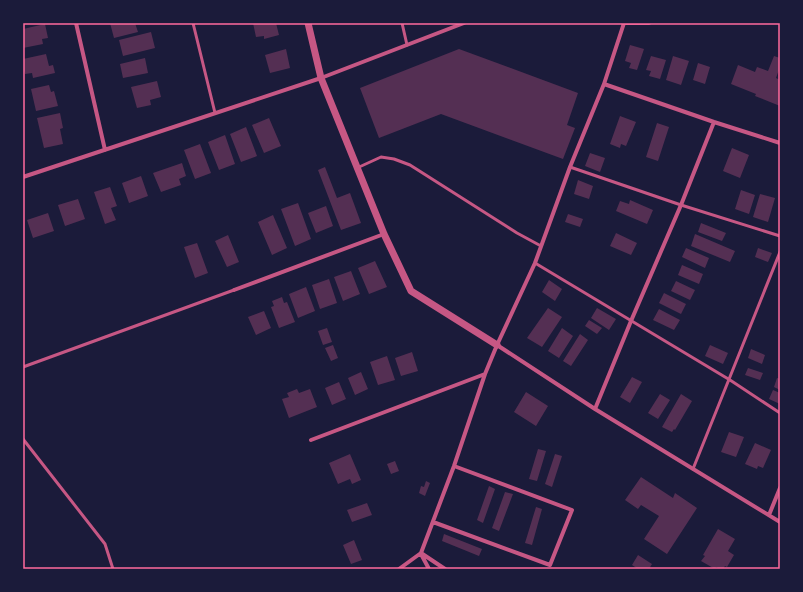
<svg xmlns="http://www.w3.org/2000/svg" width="803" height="592" viewBox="0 0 803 592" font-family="Jost,sans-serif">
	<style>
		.building { fill: #542f53 }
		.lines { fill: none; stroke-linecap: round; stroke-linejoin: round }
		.service { stroke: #c65784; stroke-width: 3 }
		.minor { stroke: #c65784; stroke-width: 4 }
		.tertiary { stroke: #c65784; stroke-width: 7 }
		.neatline { fill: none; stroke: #ff6b9d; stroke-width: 1.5 }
	</style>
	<rect width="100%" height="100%" fill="#1b1b3a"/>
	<path class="building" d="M 110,23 L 135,23 L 138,32 L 114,38 Z
		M 253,23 L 276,23 L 279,35 L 264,39 L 264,36 L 256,37 Z
		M 45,24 L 48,38 L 42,39 L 43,44 L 23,48 L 23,29 Z
		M 151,32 L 155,48 L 123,56 L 119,40 Z
		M 630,45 L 644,49 L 637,70 L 629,68 L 631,63 L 625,61 Z
		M 286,49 L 290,68 L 270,73 L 265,55 Z
		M 459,49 L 578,93 L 567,125 L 575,128 L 563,159 L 441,114 L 379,138 L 360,88 Z
		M 46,54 L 49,66 L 53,65 L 55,73 L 33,78 L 32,73 L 25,74 L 23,67 L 23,59 Z
		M 651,56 L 666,60 L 660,79 L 649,76 L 651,71 L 646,70 Z
		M 673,56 L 689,61 L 681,85 L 666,80 Z
		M 774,56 L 780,58 L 780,67 L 776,78 L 780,80 L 780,106 L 755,96 L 756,94 L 731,84 L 738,65 L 755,72 L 757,67 L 768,71 Z
		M 145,58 L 148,73 L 123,78 L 120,64 Z
		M 698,63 L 710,67 L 705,84 L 693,80 Z
		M 157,81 L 161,97 L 150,100 L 151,105 L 137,108 L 131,87 Z
		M 49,85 L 51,92 L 54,91 L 58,106 L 36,111 L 31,89 Z
		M 60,113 L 63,128 L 60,129 L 63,144 L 44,148 L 37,118 Z
		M 620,116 L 636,122 L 626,146 L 621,144 L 620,148 L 610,144 Z
		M 269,118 L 281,146 L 264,153 L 252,125 Z
		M 657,123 L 669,127 L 658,161 L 646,157 Z
		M 246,127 L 257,156 L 241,162 L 230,134 Z
		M 225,135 L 235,164 L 219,170 L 208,142 Z
		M 200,144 L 211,173 L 195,179 L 184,150 Z
		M 732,148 L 749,155 L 740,178 L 723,171 Z
		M 590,153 L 605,158 L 600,172 L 585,166 Z
		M 182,163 L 186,176 L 179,179 L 181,185 L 161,192 L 153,173 Z
		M 325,167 L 337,198 L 350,193 L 361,223 L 341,230 L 318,170 Z
		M 141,176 L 148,196 L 129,203 L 122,183 Z
		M 578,180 L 593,186 L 589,199 L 574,194 Z
		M 110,187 L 117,206 L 111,208 L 116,220 L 105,224 L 94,192 Z
		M 741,190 L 755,195 L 749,214 L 735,209 Z
		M 760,194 L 775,198 L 768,222 L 753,217 Z
		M 78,199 L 85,219 L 65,226 L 58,205 Z
		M 630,200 L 653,210 L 647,224 L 616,211 L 620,201 L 629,204 Z
		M 298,203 L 311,239 L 295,246 L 281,209 Z
		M 326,206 L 333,226 L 316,233 L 308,213 Z
		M 48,213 L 54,231 L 33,238 L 27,220 Z
		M 568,214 L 583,219 L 580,227 L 565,222 Z
		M 273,215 L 287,248 L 272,255 L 258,222 Z
		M 701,223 L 726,233 L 722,241 L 698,232 Z
		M 616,233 L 637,243 L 631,255 L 610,246 Z
		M 695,234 L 735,251 L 730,262 L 691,246 Z
		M 228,235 L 239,262 L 227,267 L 215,241 Z
		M 197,243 L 208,273 L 195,278 L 184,247 Z
		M 686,248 L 709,258 L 705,268 L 682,257 Z
		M 758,248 L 772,253 L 768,262 L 755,257 Z
		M 375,261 L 387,287 L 369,294 L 358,268 Z
		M 682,265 L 703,274 L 699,284 L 678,275 Z
		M 351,271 L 360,294 L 343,301 L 334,277 Z
		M 329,279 L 337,303 L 320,309 L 312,285 Z
		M 549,280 L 562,289 L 555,301 L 542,292 Z
		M 676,281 L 695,290 L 690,300 L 671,291 Z
		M 306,287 L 315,311 L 298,318 L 289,294 Z
		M 664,293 L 686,304 L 681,314 L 659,303 Z
		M 282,297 L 284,303 L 287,302 L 295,322 L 279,328 L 271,307 L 274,306 L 272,301 Z
		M 548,308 L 562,317 L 542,347 L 527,338 Z
		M 597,308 L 616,319 L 609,330 L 591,318 Z
		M 659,309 L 680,320 L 674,330 L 653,320 Z
		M 264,311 L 271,328 L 256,335 L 248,317 Z
		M 589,320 L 602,328 L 597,334 L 585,326 Z
		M 327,328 L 332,342 L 323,345 L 318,331 Z
		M 562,328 L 573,336 L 559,358 L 548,351 Z
		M 580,334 L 588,340 L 571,366 L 563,361 Z
		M 333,345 L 338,358 L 331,361 L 325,348 Z
		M 710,345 L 728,353 L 723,364 L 705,356 Z
		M 751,349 L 765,355 L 762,364 L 748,358 Z
		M 412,352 L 418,371 L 401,376 L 395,358 Z
		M 387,356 L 395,380 L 378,385 L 370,362 Z
		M 748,368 L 763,373 L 760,380 L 745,375 Z
		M 361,372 L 368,389 L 355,395 L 348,378 Z
		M 632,377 L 642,382 L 630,403 L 620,397 Z
		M 777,378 L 780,379 L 780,390 L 774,387 Z
		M 339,382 L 346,399 L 332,405 L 325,388 Z
		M 297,389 L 299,393 L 310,389 L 317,407 L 289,418 L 282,399 L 289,397 L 287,393 Z
		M 773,390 L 780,393 L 780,404 L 769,399 Z
		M 526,392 L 548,406 L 536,426 L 514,412 Z
		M 660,394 L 670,400 L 658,419 L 648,413 Z
		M 681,394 L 692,401 L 675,430 L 674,429 L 672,432 L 662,427 Z
		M 729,432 L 744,437 L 736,457 L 721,452 Z
		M 755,443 L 771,450 L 763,468 L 758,466 L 757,469 L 745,464 Z
		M 538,449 L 546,451 L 537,481 L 529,479 Z
		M 350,454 L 361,480 L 352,484 L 350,479 L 338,484 L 329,463 Z
		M 555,454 L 562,456 L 552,487 L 545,484 Z
		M 395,461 L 399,471 L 391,474 L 387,464 Z
		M 641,477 L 673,498 L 675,493 L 697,508 L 667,554 L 644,539 L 659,516 L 641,505 L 638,509 L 625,500 Z
		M 426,481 L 430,483 L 425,496 L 419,493 L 421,486 L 424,487 Z
		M 489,486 L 495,489 L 483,523 L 477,520 Z
		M 505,492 L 513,494 L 499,531 L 492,528 Z
		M 367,503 L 372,515 L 352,522 L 347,510 Z
		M 536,507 L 542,509 L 532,545 L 525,543 Z
		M 718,529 L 735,539 L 728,551 L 734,555 L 727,567 L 725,566 L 723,569 L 720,569 L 716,567 L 715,569 L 701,561 L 705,556 L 703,555 Z
		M 444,534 L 482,549 L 479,556 L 442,541 Z
		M 354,540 L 362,560 L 351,564 L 343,545 Z
		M 638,555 L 652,564 L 649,569 L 638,569 L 632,565 Z"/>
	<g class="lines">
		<path class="service" d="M 193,23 L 215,113
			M 402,23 L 407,45
			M 570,167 L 681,205 L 780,236
			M 357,168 L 381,157 L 394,159 L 410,165 L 517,233 L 541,246
			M 535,263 L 730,380 L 780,413
			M 23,367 L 234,290
			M 23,439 L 105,544 L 113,569
			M 693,469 L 780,252"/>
		<path class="minor" d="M 76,23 L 105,150
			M 624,23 L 649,23
			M 604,84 L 714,122 L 780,143
			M 23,177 L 321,78 L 464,23
			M 234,290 L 384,234
			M 497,345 L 595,409 L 780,522
			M 595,409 L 631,321 L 681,205 L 714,122
			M 311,440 L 485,374
			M 769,515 L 780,488
			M 433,522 L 550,565 L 572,510 L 454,466
			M 421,553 L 445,569
			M 421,554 L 429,569
			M 399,569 L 421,553 L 454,466 L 485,374 L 497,345 L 535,263 L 570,167 L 604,84 L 624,23"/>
		<path class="tertiary" d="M 308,23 L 321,78 L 384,234 L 411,291 L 497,345"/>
	</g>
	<rect width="803" height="592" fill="none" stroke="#1b1b3a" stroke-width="48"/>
	<rect x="24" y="24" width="755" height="544" class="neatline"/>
</svg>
